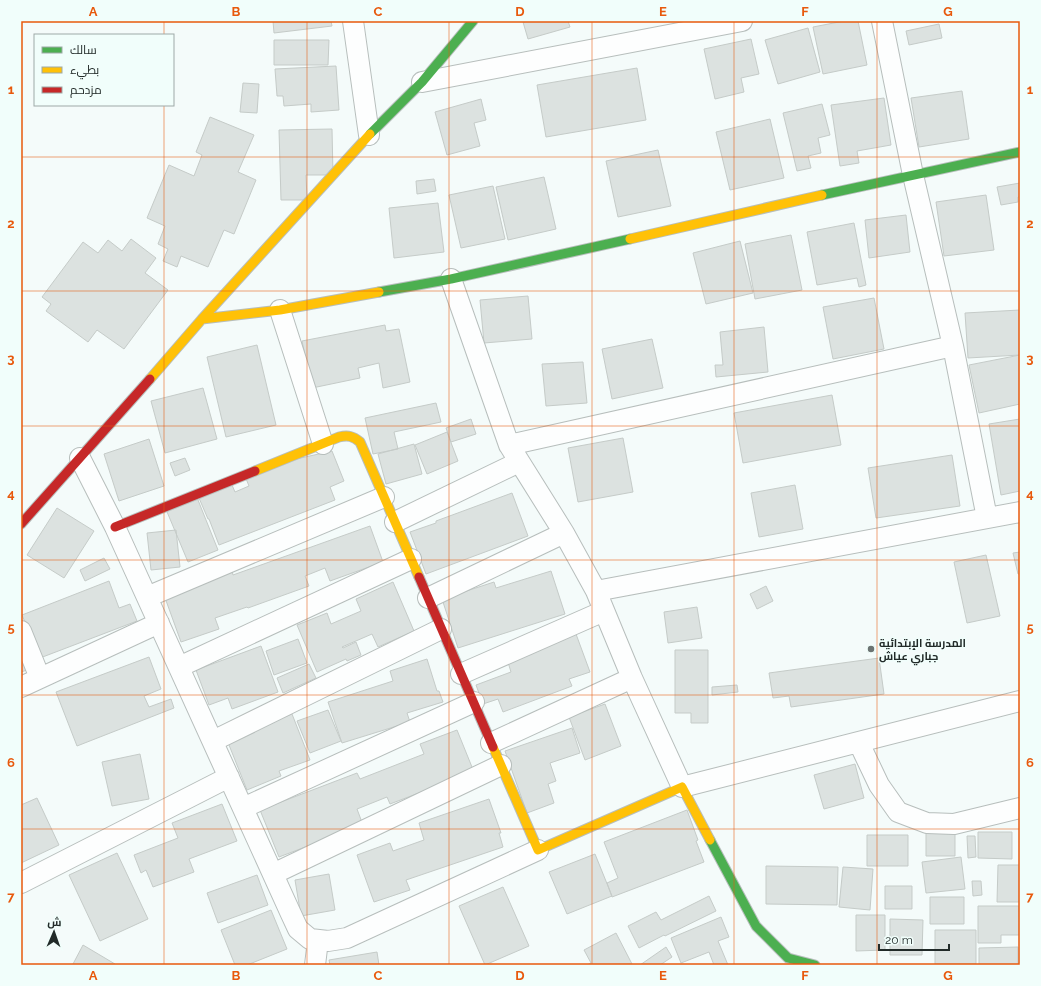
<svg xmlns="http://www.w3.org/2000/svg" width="1041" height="986" viewBox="0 0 1041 986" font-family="Raleway,Cairo,sans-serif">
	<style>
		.building { fill: #dce2e0; stroke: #c5cbc8 }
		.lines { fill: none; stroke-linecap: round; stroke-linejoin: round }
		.street-casing { stroke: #b7bebc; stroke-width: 22 }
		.fast-casing { stroke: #b7bebc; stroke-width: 11 }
		.slow-casing { stroke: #b7bebc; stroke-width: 11 }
		.jam-casing { stroke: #b7bebc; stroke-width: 11 }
		.street { stroke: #fdfefe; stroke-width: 20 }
		.fast { stroke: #4caf50; stroke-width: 9 }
		.slow { stroke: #ffc107; stroke-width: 9 }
		.jam { stroke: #c62828; stroke-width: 9 }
		.grid { fill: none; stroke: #e8590c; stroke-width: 1; stroke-opacity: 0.55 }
		.poi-dot { fill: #6b7372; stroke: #f1fefb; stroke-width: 1.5 }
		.labels { text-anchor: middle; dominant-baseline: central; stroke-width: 3; stroke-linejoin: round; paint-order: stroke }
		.poi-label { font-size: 11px; font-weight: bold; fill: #212a28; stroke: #f1fefb; text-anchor: start }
		.neatline { fill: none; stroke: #e8590c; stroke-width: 1.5 }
		.grid-label { font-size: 13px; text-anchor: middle; font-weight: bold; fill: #e8590c }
	</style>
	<rect width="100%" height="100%" fill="#f4fbfa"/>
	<path class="building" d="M 273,21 L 331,21 L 332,26 L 274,33 Z
		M 524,21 L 568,21 L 570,27 L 528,39 L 523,22 L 525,22 Z
		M 844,21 L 858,21 L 867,65 L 823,74 L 813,27 Z
		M 939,24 L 942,38 L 909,45 L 906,31 Z
		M 808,28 L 820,72 L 778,84 L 765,40 Z
		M 751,39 L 759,74 L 741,78 L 744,92 L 715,99 L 704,49 Z
		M 274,40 L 329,40 L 328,65 L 274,65 Z
		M 336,66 L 339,110 L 311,112 L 311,104 L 284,106 L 283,96 L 277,96 L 275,69 Z
		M 637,68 L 646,120 L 546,137 L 537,85 Z
		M 243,83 L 259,84 L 257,113 L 240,112 Z
		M 962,91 L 969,139 L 919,147 L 911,98 Z
		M 884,98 L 891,145 L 857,151 L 859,163 L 840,166 L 831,105 Z
		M 481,99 L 486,120 L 474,123 L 480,146 L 447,155 L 435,112 Z
		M 822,104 L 830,135 L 818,138 L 821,153 L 808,156 L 811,168 L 797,171 L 783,113 Z
		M 210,117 L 254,135 L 238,172 L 256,180 L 234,234 L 224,230 L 208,267 L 181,256 L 177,267 L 163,261 L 168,249 L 158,244 L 165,226 L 147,218 L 169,165 L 194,176 L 202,155 L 196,152 Z
		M 770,119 L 784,178 L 730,190 L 716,132 Z
		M 332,129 L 333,175 L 306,175 L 307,200 L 281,200 L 279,130 Z
		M 658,150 L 671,206 L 618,217 L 606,161 Z
		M 544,177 L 556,229 L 508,240 L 496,187 Z
		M 434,179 L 436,191 L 417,194 L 416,181 Z
		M 1020,183 L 1020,197 L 1018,197 L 1018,202 L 1001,205 L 997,187 Z
		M 493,186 L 505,239 L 461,248 L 449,195 Z
		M 986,195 L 994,250 L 944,256 L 936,202 Z
		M 438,203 L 444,252 L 394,258 L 389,208 Z
		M 906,215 L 910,252 L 869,258 L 865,220 Z
		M 854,223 L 866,285 L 859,287 L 857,278 L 817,285 L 807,232 Z
		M 791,235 L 802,290 L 755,299 L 745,244 Z
		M 131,239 L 156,258 L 145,273 L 168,290 L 124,349 L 97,330 L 88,342 L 46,311 L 51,304 L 42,297 L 83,242 L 98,253 L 108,240 L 122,251 Z
		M 740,241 L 753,293 L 706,304 L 693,253 Z
		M 528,296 L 532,339 L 484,343 L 480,300 Z
		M 874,298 L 884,349 L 833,359 L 823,307 Z
		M 1020,310 L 1020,355 L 968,358 L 965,313 Z
		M 385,325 L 386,331 L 399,329 L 410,382 L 383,388 L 379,363 L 358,368 L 360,378 L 312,388 L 302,341 Z
		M 764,327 L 768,372 L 716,377 L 715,365 L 723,365 L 720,332 Z
		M 652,339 L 663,388 L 612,399 L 602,349 Z
		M 257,345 L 276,425 L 226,437 L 207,357 Z
		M 1020,355 L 1020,404 L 979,413 L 969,365 Z
		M 583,362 L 587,403 L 546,406 L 542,364 Z
		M 203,388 L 217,439 L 165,453 L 151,401 Z
		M 832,395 L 841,445 L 743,463 L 734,413 Z
		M 436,403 L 441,422 L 394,432 L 398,449 L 373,454 L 365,418 Z
		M 471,419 L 476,434 L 451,442 L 446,428 Z
		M 1020,419 L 1020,491 L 1001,495 L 989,424 Z
		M 447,432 L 458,461 L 427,474 L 415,445 Z
		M 623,438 L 633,492 L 578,502 L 568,448 Z
		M 149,439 L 164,486 L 119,501 L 104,454 Z
		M 414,444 L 422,474 L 386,484 L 378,454 Z
		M 332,451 L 344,481 L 330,487 L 335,500 L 219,545 L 209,519 L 208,519 L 196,491 L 229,478 L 235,492 L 249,486 L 243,471 Z
		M 952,455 L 960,506 L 876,518 L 868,468 Z
		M 185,458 L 190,470 L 175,476 L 170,463 Z
		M 795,485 L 803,529 L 759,537 L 751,493 Z
		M 512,493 L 528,536 L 426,574 L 410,532 L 436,523 L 436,521 Z
		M 196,495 L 218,550 L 188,562 L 165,507 Z
		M 57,508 L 94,531 L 64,578 L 27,555 Z
		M 370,526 L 383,562 L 330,581 L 325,568 L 305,576 L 309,586 L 248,608 L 247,607 L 215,618 L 219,629 L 181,642 L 164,595 L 232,571 L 233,575 Z
		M 176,530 L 180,567 L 151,570 L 147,533 Z
		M 1020,552 L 1020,574 L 1018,574 L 1013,553 Z
		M 986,555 L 1000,616 L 967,623 L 954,562 Z
		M 104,558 L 110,569 L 85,581 L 80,570 Z
		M 551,571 L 565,614 L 458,648 L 442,599 L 494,582 L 496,588 Z
		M 109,581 L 119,608 L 130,604 L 137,621 L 40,658 L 22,615 Z
		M 393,582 L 414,631 L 378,647 L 372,634 L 342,647 L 343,648 L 356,642 L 361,655 L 347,661 L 346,659 L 317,672 L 297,625 L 327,613 L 331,624 L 361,611 L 356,599 Z
		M 766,586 L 773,601 L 757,609 L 750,594 Z
		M 697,607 L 702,638 L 668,643 L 664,612 Z
		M 576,634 L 590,672 L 569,679 L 572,686 L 503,712 L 498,699 L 483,704 L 476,685 L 511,672 L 507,659 Z
		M 298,639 L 307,663 L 274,675 L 266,651 Z
		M 21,645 L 30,669 L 21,672 Z
		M 261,646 L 278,692 L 232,709 L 228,698 L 209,705 L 196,670 Z
		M 675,650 L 708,650 L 708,723 L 691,723 L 691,713 L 675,713 Z
		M 149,657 L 161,689 L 144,696 L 149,707 L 171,699 L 174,708 L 77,746 L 56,692 Z
		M 879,658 L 884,694 L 791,707 L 789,696 L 773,698 L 769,673 Z
		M 427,659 L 437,691 L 439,691 L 443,702 L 407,713 L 410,722 L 342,743 L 328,702 L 393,681 L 390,671 Z
		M 309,664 L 316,678 L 283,693 L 277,678 Z
		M 737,685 L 738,692 L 712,695 L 712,687 Z
		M 605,704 L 621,746 L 585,760 L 569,717 Z
		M 328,710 L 341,741 L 310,753 L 297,721 Z
		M 292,714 L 310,760 L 279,771 L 281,776 L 247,790 L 227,740 Z
		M 572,728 L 580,753 L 550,763 L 556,781 L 548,784 L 554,803 L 527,813 L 505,751 Z
		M 457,730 L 474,772 L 390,804 L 387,797 L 357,809 L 363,825 L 279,857 L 260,810 L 357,773 L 360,779 L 424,754 L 420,744 Z
		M 140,754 L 149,799 L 112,806 L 102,762 Z
		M 855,764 L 864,798 L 824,809 L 814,775 Z
		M 37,798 L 59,845 L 21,863 L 21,805 Z
		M 489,799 L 501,833 L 499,833 L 503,847 L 406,880 L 410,890 L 374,902 L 357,855 L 390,843 L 393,851 L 424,840 L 419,823 Z
		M 222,804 L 237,841 L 189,859 L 194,872 L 153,887 L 146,870 L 141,873 L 134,855 L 178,838 L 172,823 Z
		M 687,810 L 698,840 L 696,841 L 704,862 L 612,897 L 607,883 L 618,878 L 604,842 Z
		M 978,832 L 1012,832 L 1012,859 L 978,858 Z
		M 926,833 L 955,833 L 955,856 L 926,856 Z
		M 867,835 L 908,835 L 908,866 L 867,866 Z
		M 967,836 L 975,836 L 976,857 L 968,858 Z
		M 117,853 L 148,919 L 100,941 L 69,875 Z
		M 595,854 L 612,896 L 567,914 L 549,872 Z
		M 961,857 L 965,889 L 926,893 L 922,862 Z
		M 998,865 L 1020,865 L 1020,902 L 997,902 Z
		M 766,866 L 838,867 L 837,905 L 766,904 Z
		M 843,867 L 873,869 L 870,910 L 839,907 Z
		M 329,874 L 335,910 L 301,916 L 295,880 Z
		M 257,875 L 268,905 L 218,923 L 207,893 Z
		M 972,881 L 981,881 L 982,895 L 973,896 Z
		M 885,886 L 912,886 L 912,909 L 885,909 Z
		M 503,887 L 529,946 L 485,965 L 459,906 Z
		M 709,896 L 716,911 L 665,936 L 664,935 L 639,948 L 628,926 L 656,912 L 661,920 Z
		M 930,897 L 964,897 L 964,924 L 930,924 Z
		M 978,906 L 1019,906 L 1020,935 L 1001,935 L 1001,943 L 978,943 Z
		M 271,910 L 287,949 L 247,965 L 235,965 L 221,930 Z
		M 856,915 L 885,915 L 885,950 L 856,951 Z
		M 721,917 L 729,937 L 718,941 L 728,965 L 714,965 L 709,952 L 681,963 L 671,938 Z
		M 890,919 L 923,920 L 922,955 L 890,955 Z
		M 935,930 L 976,930 L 976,964 L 935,964 Z
		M 616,933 L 632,964 L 587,965 L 591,963 L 584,950 Z
		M 83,945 L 115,964 L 115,965 L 75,965 L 73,964 Z
		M 666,947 L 672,957 L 660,965 L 640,965 Z
		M 1018,947 L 1018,965 L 979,965 L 979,948 Z
		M 377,952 L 379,965 L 330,965 L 329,960 Z"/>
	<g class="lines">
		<defs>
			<path id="street" d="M 353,21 L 369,135
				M 882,21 L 913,175 L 953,346 L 987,518
				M 422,82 L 742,21
				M 451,279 L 509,445 L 564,533 L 596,591 L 632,678 L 682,787 L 1020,701
				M 280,310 L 323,444
				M 509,445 L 953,346
				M 80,458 L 115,527 L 291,914 L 298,929 L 310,939 L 328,941 L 347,938 L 538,850
				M 395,522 L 519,462
				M 596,591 L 1020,512
				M 147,597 L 384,497
				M 428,598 L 564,533
				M 21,631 L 40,678
				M 179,667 L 411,559
				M 461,674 L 604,611
				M 21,687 L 159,623
				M 213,741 L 441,629
				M 491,743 L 632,678
				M 859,743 L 879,785 L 898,812 L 927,823 L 954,824 L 1020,808
				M 243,808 L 474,702
				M 273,874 L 501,765
				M 21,883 L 229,777
				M 315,965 L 318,940"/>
			<path id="fast" d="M 370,134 L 422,82 L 473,21
				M 822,195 L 1020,152
				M 379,292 L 451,279 L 630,239
				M 710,840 L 756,926 L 788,958 L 815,965"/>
			<path id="slow" d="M 630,239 L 822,195
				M 202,319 L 280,310 L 379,292
				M 150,379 L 202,319 L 370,134
				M 255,471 L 339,437 C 348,435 353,436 360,442 L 419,577
				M 493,747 L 538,850 L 682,787 L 710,840"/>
			<path id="jam" d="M 21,524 L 150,379
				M 115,527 L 255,471
				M 419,577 L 493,747"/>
		</defs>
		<use href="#street" class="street-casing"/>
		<use href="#fast" class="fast-casing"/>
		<use href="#slow" class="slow-casing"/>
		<use href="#jam" class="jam-casing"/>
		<use href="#street" class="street"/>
		<use href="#fast" class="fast"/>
		<use href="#slow" class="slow"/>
		<use href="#jam" class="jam"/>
	</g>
	<path class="grid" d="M 164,21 L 164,35M 307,21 L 307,965M 449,21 L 449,965M 592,21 L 592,965M 734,21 L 734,965M 877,21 L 877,965M 164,105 L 164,965M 21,157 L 1020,157M 21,291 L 1020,291M 21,426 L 1020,426M 21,560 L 1020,560M 21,695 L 1020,695M 21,829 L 1020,829"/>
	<circle class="poi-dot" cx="871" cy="649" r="4"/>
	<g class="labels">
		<g class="poi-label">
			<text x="879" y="643">المدرسة الإبتدائية<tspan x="879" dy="13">جباري عياش</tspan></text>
		</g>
	</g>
	<rect width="1041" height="986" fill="none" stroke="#f1fefb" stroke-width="44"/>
	<rect x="34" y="34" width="140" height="72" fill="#f1fefb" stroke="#9ea9a7"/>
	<rect x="42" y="47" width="20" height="6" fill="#4caf50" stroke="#9ea9a7"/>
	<text x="70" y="54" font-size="12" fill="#212a28">سالك</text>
	<rect x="42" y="67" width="20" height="6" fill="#ffc107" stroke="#9ea9a7"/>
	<text x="70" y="74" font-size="12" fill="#212a28">بطيء</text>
	<rect x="42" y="87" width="20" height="6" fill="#c62828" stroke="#9ea9a7"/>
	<text x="70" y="94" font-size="12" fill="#212a28">مزدحم</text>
	<g transform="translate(54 932) rotate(2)" stroke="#f1fefb" stroke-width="3" paint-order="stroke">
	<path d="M0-3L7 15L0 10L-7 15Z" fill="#212a28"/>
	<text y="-6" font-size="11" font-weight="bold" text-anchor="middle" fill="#212a28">ش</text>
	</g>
	<path d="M879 944v6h70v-6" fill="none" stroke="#212a28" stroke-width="2"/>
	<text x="885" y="944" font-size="12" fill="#212a28" stroke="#f1fefb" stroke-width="3" paint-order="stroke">20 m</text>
	<rect x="22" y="22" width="997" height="942" class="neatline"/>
	<g class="grid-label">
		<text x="93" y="16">A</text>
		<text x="236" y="16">B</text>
		<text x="378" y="16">C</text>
		<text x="520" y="16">D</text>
		<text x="663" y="16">E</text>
		<text x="805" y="16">F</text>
		<text x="948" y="16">G</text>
		<text x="11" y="94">1</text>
		<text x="1030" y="94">1</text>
		<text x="11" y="228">2</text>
		<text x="1030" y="228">2</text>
		<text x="11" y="363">3</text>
		<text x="1030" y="363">3</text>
		<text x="11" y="498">4</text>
		<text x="1030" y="498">4</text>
		<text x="11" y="632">5</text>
		<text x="1030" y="632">5</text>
		<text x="11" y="767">6</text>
		<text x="1030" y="767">6</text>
		<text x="11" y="901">7</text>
		<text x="1030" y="901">7</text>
		<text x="93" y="980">A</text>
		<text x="236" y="980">B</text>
		<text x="378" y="980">C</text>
		<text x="520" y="980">D</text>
		<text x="663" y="980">E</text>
		<text x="805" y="980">F</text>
		<text x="948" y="980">G</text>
	</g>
</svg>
